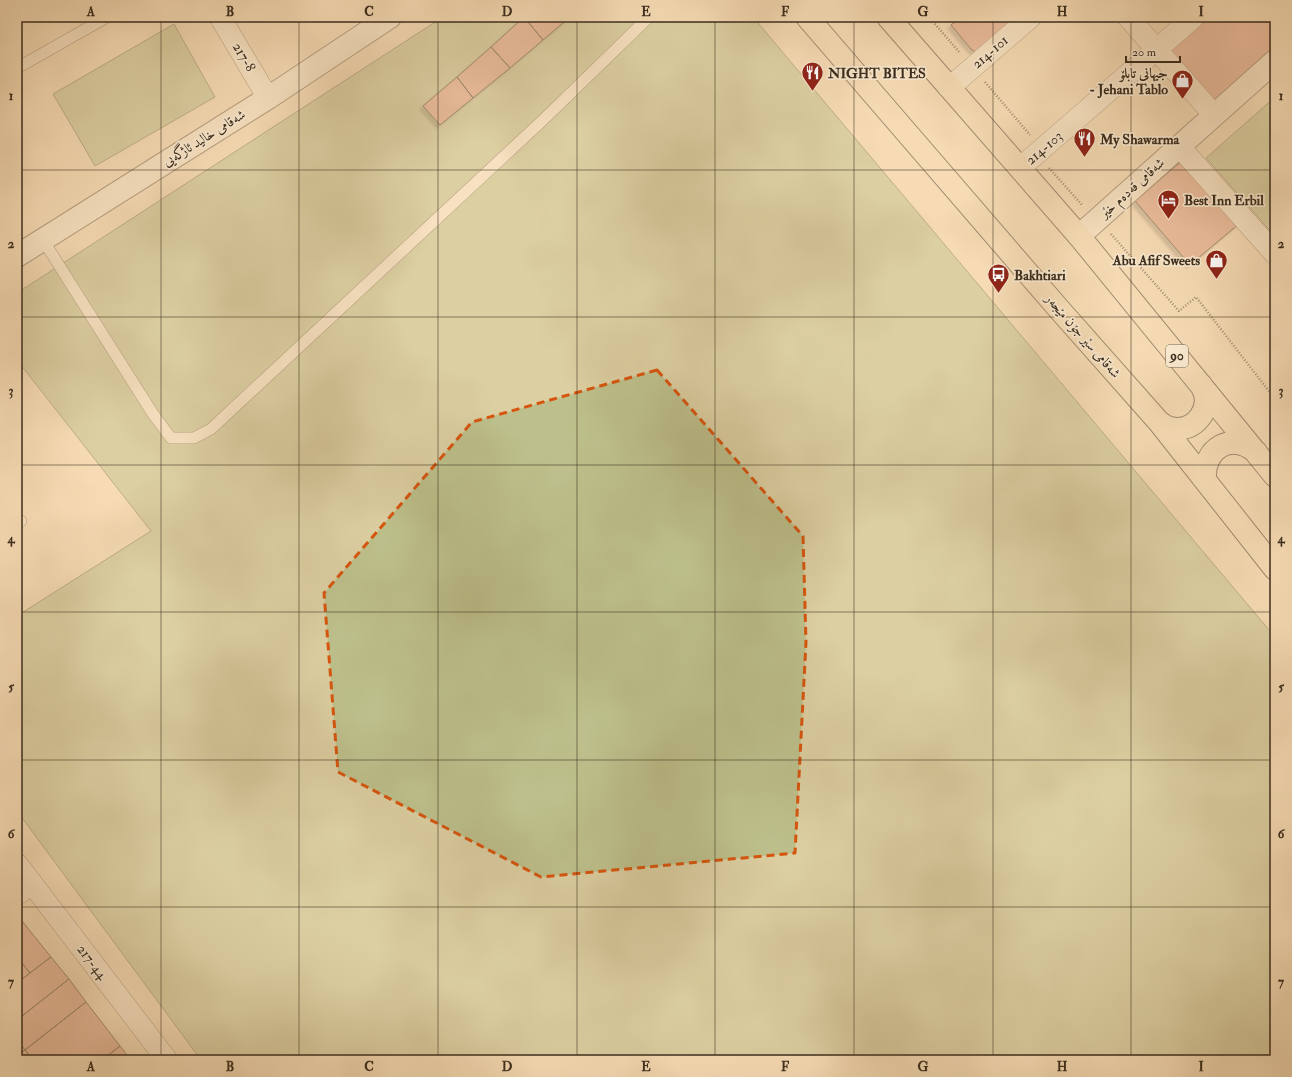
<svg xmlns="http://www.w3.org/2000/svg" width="1292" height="1077" viewBox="0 0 1292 1077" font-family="'IM FELL Double Pica',Amiri,serif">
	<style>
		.green { fill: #bdc08c; stroke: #7c7755 }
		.building { fill: #dd997f; stroke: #3c2e1e; filter: url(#shadow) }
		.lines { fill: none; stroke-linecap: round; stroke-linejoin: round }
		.service-casing { stroke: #6a5944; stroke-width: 12 }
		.minor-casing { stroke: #6a5944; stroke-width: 22 }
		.tertiary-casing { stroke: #6a5944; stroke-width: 24 }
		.trunk-casing { stroke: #3c2e1e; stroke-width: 24 }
		.path { stroke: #3c2e1e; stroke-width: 2.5; stroke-dasharray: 1 2; stroke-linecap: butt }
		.service { stroke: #f9e8ce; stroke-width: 11 }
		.minor { stroke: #f9e8ce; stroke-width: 21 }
		.tertiary { stroke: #f9e8ce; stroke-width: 22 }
		.trunk { stroke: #f6dbb4; stroke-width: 22 }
		.marked { fill: none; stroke: #d7550e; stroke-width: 3; stroke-dasharray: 8 5; stroke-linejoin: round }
		.grid { fill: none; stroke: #3c2e1e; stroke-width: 1; stroke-opacity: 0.55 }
		.labels { text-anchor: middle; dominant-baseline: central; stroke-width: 3.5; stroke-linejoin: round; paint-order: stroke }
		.shield { fill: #f9e8ce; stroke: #756653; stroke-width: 1 }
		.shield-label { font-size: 13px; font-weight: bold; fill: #3c2e1e }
		.street-label { font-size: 14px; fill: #3c2e1e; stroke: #f9e8ce }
		.poi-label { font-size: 14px; font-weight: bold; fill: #3c2e1e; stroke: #f9e8ce; text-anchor: start }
		.neatline { fill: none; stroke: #3c2e1e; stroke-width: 1.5 }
		.grid-label { font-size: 13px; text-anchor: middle; font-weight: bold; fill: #3c2e1e }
	</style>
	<defs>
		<filter id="shadow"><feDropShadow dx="-3.5" dy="3.5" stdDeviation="1" flood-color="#0004"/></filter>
	</defs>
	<rect width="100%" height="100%" fill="#f6dbb4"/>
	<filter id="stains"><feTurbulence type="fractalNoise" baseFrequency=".005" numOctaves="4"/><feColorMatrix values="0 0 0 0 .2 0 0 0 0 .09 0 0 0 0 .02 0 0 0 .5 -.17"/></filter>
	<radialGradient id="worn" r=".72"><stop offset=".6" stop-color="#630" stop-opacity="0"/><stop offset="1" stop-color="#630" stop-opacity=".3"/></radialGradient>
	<path class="green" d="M 443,17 L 753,17 L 1275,637 L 1275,1060 L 201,1060 L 17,811 L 17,616 L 151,531 L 17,360 L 17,293 Z
		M 174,24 L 215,97 L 95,166 L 53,94 Z
		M 1275,97 L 1275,234 L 1274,235 L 1206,158 Z"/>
	<path class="building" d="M 524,17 L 543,40 L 510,68 L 491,47 Z
		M 524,17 L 570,17 L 543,40 Z
		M 961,17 L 1028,17 L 980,55 L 971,49 L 951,25 Z
		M 1202,17 L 1275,17 L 1275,50 L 1217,104 L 1166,49 Z
		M 491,47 L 510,68 L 473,98 L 457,77 Z
		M 457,77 L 473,98 L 440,125 L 423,106 Z
		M 1185,158 L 1240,223 L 1190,265 L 1135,201 Z
		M 18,916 L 51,957 L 30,973 L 17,957 Z
		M 17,957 L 30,973 L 17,983 Z
		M 51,957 L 69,979 L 17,1020 L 17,983 Z
		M 69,979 L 86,1002 L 25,1050 L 17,1040 L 17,1020 Z
		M 86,1002 L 120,1046 L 102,1060 L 33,1060 L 25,1050 Z
		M 17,1040 L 25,1050 L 17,1056 Z
		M 120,1046 L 131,1060 L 102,1060 Z
		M 25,1050 L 33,1060 L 17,1060 L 17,1056 Z"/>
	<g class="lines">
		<defs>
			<path id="service" d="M 19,67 L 107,17
				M 43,240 L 153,414 L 171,438 L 194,438 L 211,429 L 544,119 L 649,17
				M 17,524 L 21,521"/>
			<path id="minor" d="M 220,17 L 268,98
				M 1128,17 L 1214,115
				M 949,88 L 1031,17
				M 1179,146 L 1275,254
				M 1020,168 L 1194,17
				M 17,864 L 167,1060
				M 17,895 L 32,883"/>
			<path id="tertiary" d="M 1079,236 L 1275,61
				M 17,256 L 268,98 L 390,17"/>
			<path id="trunk" d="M 807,17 L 1058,308 L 1159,422 L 1275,569
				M 888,17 L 1079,236 L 1275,476
				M 1159,422 C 1162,424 1166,427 1170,428 C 1195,434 1215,407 1201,385
				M 1205,479 C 1203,449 1231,431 1256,452"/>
		</defs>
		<use href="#service" class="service-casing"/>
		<use href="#minor" class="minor-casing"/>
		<use href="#tertiary" class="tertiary-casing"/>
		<use href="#trunk" class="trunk-casing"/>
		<path class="path" d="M 929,17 L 960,53
			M 985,82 L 1030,135
			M 1049,168 L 1083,206
			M 1111,234 L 1179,311 L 1196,297 L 1275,399"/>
		<use href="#service" class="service"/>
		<use href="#minor" class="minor"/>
		<use href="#tertiary" class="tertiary"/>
		<use href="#trunk" class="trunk"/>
	</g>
	<path d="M0 0H1292V1077H0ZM 657,370 L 803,536 L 806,642 L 795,853 L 541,877 L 338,772 L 324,593 L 472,422 Z" fill="#f6dbb4" fill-opacity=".55" fill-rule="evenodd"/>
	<path class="marked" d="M 657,370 L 803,536 L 806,642 L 795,853 L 541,877 L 338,772 L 324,593 L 472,422 Z"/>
	<path class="grid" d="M 161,17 L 161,1060M 299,17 L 299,1060M 438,17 L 438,1060M 577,17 L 577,1060M 715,17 L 715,1060M 854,17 L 854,1060M 993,17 L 993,1060M 1131,17 L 1131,1060M 17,170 L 1275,170M 17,317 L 1275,317M 17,465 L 1275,465M 17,612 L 1275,612M 17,760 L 1275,760M 17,907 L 1275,907"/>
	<defs>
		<symbol id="restaurant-pin" viewBox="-11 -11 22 30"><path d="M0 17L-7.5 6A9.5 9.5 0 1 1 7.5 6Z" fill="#8f2418" stroke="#f9e8ce"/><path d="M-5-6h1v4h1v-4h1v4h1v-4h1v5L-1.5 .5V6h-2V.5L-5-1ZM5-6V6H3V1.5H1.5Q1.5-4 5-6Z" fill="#fff"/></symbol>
		<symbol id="shop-pin" viewBox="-11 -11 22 30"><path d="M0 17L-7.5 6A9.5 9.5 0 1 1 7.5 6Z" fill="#8f2418" stroke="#f9e8ce"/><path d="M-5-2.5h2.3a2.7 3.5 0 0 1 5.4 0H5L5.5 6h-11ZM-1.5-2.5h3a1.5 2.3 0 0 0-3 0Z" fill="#fff"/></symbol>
		<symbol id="hotel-pin" viewBox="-11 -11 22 30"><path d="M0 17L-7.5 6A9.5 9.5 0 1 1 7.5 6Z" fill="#8f2418" stroke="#f9e8ce"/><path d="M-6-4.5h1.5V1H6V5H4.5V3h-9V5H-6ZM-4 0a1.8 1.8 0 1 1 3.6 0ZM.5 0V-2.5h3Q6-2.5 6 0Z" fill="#fff"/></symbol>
		<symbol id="bus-pin" viewBox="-11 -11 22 30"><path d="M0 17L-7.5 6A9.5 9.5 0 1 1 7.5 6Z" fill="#8f2418" stroke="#f9e8ce"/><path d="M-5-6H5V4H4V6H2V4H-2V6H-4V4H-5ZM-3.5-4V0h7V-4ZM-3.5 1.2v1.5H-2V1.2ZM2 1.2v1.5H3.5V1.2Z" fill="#fff"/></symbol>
	</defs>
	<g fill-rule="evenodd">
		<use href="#restaurant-pin" x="800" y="60" width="25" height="34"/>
		<use href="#shop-pin" x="1170" y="68" width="25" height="34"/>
		<use href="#restaurant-pin" x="1072" y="126" width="25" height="34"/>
		<use href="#hotel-pin" x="1156" y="188" width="25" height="34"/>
		<use href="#shop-pin" x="1204" y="248" width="25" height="34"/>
		<use href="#bus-pin" x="986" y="262" width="25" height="34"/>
	</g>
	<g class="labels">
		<rect class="shield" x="1166" y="345" width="22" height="22" rx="3"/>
		<g class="shield-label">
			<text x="1177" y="356">90</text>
		</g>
		<g class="street-label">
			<text transform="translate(990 52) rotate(-41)">214-101</text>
			<text transform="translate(244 57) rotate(59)">217-8</text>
			<text transform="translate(204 138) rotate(-32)">شەقامی خالید ئاژگەیی</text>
			<text transform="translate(1044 148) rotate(-41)">214-103</text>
			<text transform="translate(1132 188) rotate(-42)">شەقامی قەدەم خێر</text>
			<text transform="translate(1083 336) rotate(49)">شەقامی سێر جۆن مێجەر</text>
			<text transform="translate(92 962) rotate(53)">217-44</text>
		</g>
		<g class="poi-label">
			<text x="828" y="73">NIGHT BITES</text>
			<text x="1168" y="73" text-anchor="end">جیهانی تابلۆ<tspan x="1168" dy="16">- Jehani Tablo</tspan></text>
			<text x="1100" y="139">My Shawarma</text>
			<text x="1184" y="200">Best Inn Erbil</text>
			<text x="1200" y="260" text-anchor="end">Abu Afif Sweets</text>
			<text x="1014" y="275">Bakhtiari</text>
		</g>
	</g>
	<rect width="1292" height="1077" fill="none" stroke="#f6dbb4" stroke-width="44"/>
	<path d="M1126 56v6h54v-6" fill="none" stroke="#3c2e1e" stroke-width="2"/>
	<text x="1132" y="56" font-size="12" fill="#3c2e1e" stroke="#f9e8ce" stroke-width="3" paint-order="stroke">20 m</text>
	<rect x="22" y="22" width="1248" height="1033" class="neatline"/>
	<g class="grid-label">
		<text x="91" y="16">A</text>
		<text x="230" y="16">B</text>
		<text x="369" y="16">C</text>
		<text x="507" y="16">D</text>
		<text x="646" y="16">E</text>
		<text x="785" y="16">F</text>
		<text x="923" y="16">G</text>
		<text x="1062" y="16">H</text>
		<text x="1201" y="16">I</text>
		<text x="11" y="100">1</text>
		<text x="1281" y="100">1</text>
		<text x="11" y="248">2</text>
		<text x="1281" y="248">2</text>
		<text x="11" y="395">3</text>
		<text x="1281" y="395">3</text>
		<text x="11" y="543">4</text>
		<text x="1281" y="543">4</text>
		<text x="11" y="691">5</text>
		<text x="1281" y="691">5</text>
		<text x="11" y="838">6</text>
		<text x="1281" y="838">6</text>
		<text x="11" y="986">7</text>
		<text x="1281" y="986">7</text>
		<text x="91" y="1071">A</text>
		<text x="230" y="1071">B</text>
		<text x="369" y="1071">C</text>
		<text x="507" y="1071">D</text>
		<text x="646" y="1071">E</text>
		<text x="785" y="1071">F</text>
		<text x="923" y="1071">G</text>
		<text x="1062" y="1071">H</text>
		<text x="1201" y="1071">I</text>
	</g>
	<rect width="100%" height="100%" filter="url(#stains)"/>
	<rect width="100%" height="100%" fill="url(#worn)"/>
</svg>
